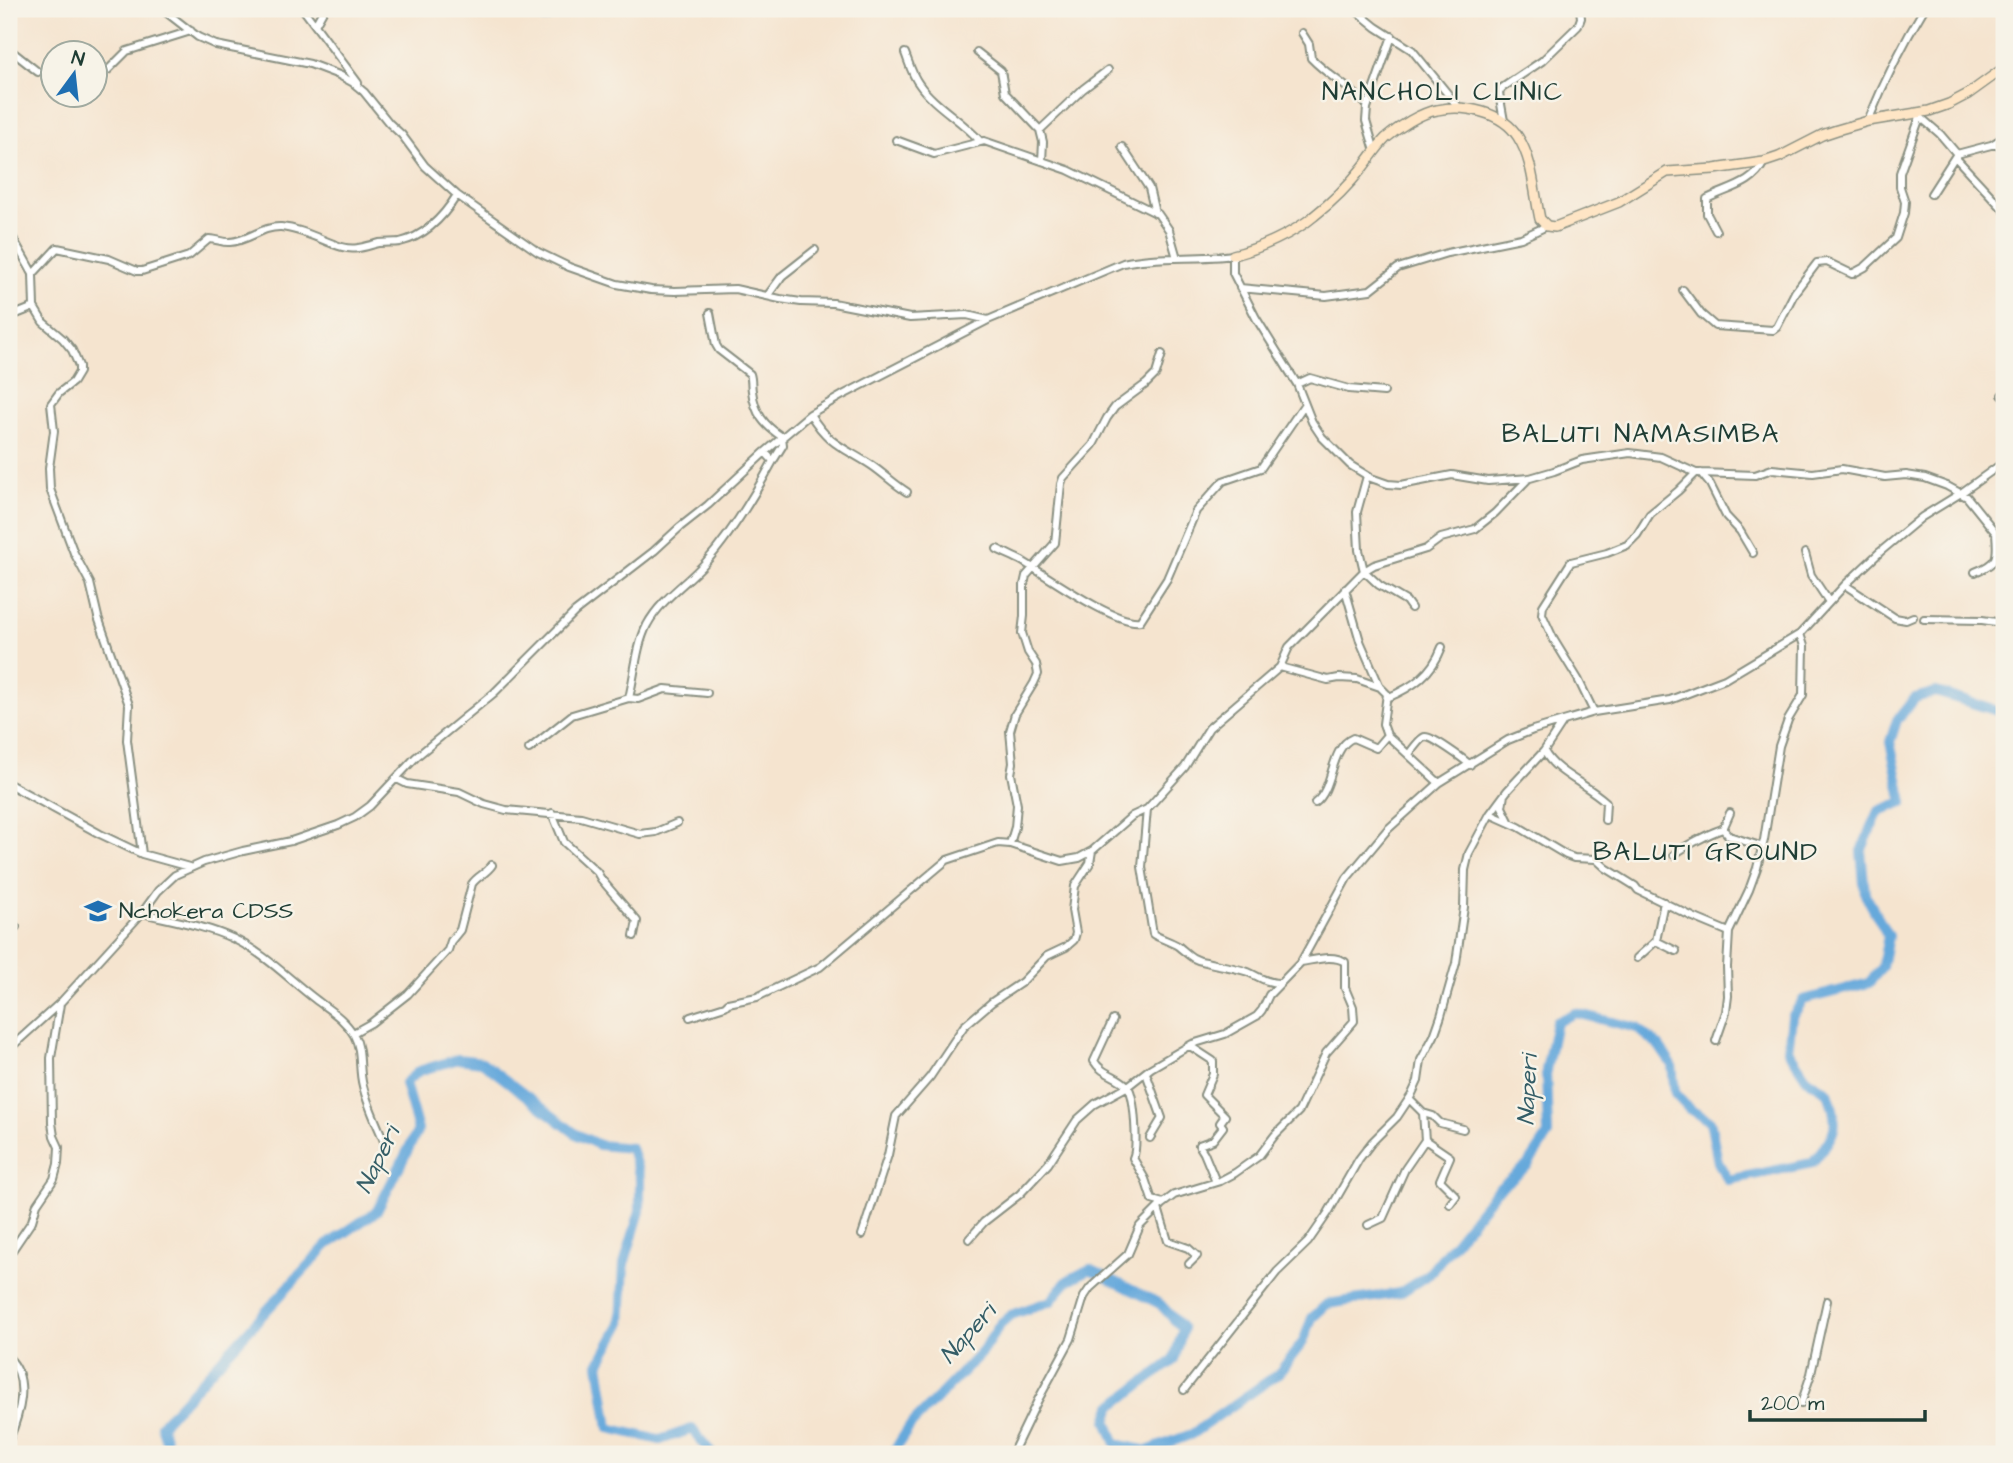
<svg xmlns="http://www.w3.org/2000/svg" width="2013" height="1463" viewBox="0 0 2013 1463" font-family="'Architects Daughter',sans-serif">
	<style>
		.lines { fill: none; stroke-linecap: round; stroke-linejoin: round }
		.river { stroke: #66a9db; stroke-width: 10 }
		.street-casing { stroke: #8a9082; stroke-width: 10 }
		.secondary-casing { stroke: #8a9082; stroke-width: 12 }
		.street { stroke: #fff; stroke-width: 6 }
		.secondary { stroke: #fee5c5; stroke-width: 9 }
		.labels { text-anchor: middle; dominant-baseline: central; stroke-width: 5; stroke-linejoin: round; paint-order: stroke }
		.poi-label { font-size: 23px; fill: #1f3d34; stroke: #f7f3e8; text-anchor: start }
		.water-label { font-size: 24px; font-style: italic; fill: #345d66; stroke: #f7f3e8 }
		.quarter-label { font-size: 26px; letter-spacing: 2px; fill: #1f3d34; stroke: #f7f3e8 }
	</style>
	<rect width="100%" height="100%" fill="#f7f3e8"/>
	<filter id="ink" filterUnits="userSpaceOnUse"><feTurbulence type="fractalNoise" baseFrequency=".0143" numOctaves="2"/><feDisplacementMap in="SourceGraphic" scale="14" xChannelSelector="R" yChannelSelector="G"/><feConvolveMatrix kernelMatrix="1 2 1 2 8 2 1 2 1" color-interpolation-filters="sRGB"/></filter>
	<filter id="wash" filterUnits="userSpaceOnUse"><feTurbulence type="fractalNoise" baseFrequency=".00686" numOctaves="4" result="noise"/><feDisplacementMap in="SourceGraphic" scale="28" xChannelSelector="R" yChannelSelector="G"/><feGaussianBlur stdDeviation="1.57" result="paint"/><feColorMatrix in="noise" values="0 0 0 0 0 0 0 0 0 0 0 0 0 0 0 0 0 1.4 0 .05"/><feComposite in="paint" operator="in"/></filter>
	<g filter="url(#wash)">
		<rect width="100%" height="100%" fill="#f5e4cf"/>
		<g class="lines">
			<path class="river" d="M 512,9 L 514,12 L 546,18 L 557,9
				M 170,1454 L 161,1425 L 327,1245 L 377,1211 L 418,1130 L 405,1083 L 419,1071 L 458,1059 L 482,1062 L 576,1134 L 599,1145 L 631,1148 L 640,1178 L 640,1211 L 624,1264 L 621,1324 L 599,1364 L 609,1428 L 660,1440 L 692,1429 L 710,1451 L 710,1454
				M 892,1454 L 910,1426 L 982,1352 L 1001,1323 L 1011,1315 L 1051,1301 L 1067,1281 L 1090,1269 L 1160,1304 L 1183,1329 L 1174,1360 L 1112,1406 L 1107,1421 L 1116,1444 L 1147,1451 L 1192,1434 L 1278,1374 L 1303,1342 L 1312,1318 L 1327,1304 L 1400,1293 L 1429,1274 L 1496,1191 L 1528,1165 L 1548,1135 L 1546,1070 L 1556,1022 L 1575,1013 L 1637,1028 L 1659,1046 L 1672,1065 L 1675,1094 L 1689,1109 L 1710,1121 L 1718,1162 L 1728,1180 L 1812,1163 C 1835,1133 1841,1130 1828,1092 L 1807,1079 L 1788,1050 L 1792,1017 L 1803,1000 L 1869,983 L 1882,967 L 1888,936 L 1865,894 L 1861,851 L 1879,811 L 1903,802 L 1890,742 L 1897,720 L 1915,698 L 1936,692 L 2004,713"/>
		</g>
	</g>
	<g filter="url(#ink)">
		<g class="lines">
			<defs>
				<path id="street" d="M 162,9 L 198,37 L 216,45 L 310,64 L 339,75 L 352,82 L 364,92 L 389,123 L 402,135 L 425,166 L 457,195 L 538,252 L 569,267 L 617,284 L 651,290 L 675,291 L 735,289 L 780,299 L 801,302 L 833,303 L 910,318 L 967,315 L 988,320
					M 303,9 L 358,83
					M 1354,9 L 1376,27 L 1412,50 L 1460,109
					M 315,25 L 324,9
					M 1302,33 L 1309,44 L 1311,58 C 1328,76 1350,87 1367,105
					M 9,49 L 38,72
					M 977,52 L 1001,71 L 1005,93 L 1040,130 L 1043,142 L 1042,161
					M 905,53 C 909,63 912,75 919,84 C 934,106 962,120 980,141
					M 94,77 L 108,70 L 127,51 L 191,31
					M 1918,115 L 1940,134 L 1957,154 L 1991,145 L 2004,145
					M 1504,121 L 1499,93 L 1502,88 L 1542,61 L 1578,26 L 1581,18 L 1580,9
					M 1868,121 C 1884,82 1902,45 1924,9
					M 1040,130 L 1083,89 L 1108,70
					M 896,140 L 934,154 L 984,141 L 1068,170 L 1158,214 L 1169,230 L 1177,258
					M 1993,144 L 2004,137
					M 1122,147 L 1149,188 L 1155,213
					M 1375,151 L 1366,121 L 1367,108 L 1392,36
					M 1955,157 L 2004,210
					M 1931,194 L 1956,155
					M 9,231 L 33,274 L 34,307 L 43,322 L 63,339 L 72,350 L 79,366 L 79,372 L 73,382 L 59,393 L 51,404 L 54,431 L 49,468 L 50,489 L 74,553 L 90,583 L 98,617 L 129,705 L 127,740 L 142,854
					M 1716,231 L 1707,214 L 1707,199 C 1728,188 1753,185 1764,162
					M 33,274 L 57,248 L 109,259 L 137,271 L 142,271 L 189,256 L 209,239 C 217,239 223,243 230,242 C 249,241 262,226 281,227 C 303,229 322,241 342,247 C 356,251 366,246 379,243 C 386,242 393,243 400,242 C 426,236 444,216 457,195
					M 1240,288 L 1326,296 L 1370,290 L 1398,268 L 1447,253 L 1521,238 L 1547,226
					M 1683,290 L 1701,314 L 1715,326 L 1773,330 L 1777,327 L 1795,292 L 1817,263 L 1827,262 L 1852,274 L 1865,267 L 1896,238 L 1904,213 L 1905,202 L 1900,187 L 1900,173 L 1920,117
					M 768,295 L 782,276 L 815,250
					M 710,313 L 716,345 L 719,350 L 750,374 C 752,380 751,386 752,391 C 755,414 764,425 782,437 L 783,445 L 773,461
					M 9,317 L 34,307
					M 1297,384 L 1310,378 L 1349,389 L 1384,392
					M 2002,395 L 2004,397
					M 810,414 C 829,445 843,447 871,465 C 883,473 894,484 907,492
					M 1701,473 L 1710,484 L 1726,516 L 1740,531 L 1753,553
					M 1367,476 L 1357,512 L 1359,550 L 1364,571 L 1379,585 L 1406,601 L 1411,608
					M 997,549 C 1005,553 1014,557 1022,561 C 1046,575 1115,625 1140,621 L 1167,579 L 1196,511 L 1223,481 L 1261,468 L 1304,405
					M 1805,553 L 1811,575 L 1829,602
					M 1975,572 C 1999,563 1998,557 1996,533
					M 1845,585 L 1895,618 L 1906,620 L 1913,617
					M 1345,589 L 1360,641 L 1380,687
					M 1924,619 L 1982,620 L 1996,622 L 2004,620
					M 1280,667 L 1289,647 L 1364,571 L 1374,565 L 1426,549 L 1441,538 L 1475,529 L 1495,513 L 1529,478
					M 629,698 L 638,699 L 665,689 L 707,693
					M 1387,698 C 1413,687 1432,674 1442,647
					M 1594,712 L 1578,679 L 1554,640 L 1542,614 L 1543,606 L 1571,562 L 1607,553 L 1627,545 L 1637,535 L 1650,514 L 1678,491 L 1696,473
					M 529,749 L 572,715 L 629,698 C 635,674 636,647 647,625 C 661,599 685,585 705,563 C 732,533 754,496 773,461 L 765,452
					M 1544,751 C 1555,773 1587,784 1606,802 L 1605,820
					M 1409,754 C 1412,750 1420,738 1425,737 C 1431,735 1465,760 1470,765
					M 397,779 L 407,784 L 459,792 L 484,804 L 506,810 L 581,817 L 640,834 L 656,832 L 677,823
					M 9,784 L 100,834 L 142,854 L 189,867
					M 1504,795 L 1502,807 L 1510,823
					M 1315,803 C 1335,788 1329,748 1353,738 L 1376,748 L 1387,735
					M 1147,809 L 1142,867 L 1153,934 C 1161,939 1170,941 1178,946 C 1188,954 1192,960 1206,962 C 1220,966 1234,967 1248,972 C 1259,977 1267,983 1279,983
					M 552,813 L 564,842 L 597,872 L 601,879 L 637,921 L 634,936
					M 1490,814 L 1519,827 L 1566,855 L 1574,858 L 1596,859 L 1606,868 L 1635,886 L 1638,890 L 1693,917 L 1729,932
					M 1723,829 L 1729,836 L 1763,847
					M 1723,829 L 1730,813
					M 1010,844 L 1015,827 L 1017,805 L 1011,774 L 1013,763 L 1010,731 L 1015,714 L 1034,683 L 1038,674 L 1036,664 L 1028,652 L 1022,633 L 1024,616 L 1024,585 L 1026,576 L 1055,543 L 1061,484 L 1063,478 L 1093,445 L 1107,418 L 1115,407 L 1146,384 L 1156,374 L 1162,354
					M 1674,855 C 1679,849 1714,831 1723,829
					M 142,913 C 171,920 207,926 234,939 C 264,953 289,979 315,999 C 329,1010 344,1018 354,1035 C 363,1052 358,1068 363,1086 C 368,1107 378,1126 386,1146
					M 9,932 L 16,927
					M 1656,941 L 1676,951
					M 1637,958 L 1656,941 L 1664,902
					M 690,1017 L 725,1006 L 728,1003 L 757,997 L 820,967 L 947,860 L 998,843 L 1010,844 L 1062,861 L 1079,858 L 1092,851 L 1132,816 L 1147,809 L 1185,767 L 1209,728 L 1280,667 L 1328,680 L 1339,678 L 1357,679 L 1380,687 L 1387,694 L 1383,724 L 1387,735 L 1439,783
					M 1113,1020 L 1094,1061 C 1102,1075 1120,1076 1128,1087 C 1135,1097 1138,1148 1133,1158 L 1145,1179 L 1152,1200 L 1163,1203
					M 353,1033 L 371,1023 L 408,994 L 448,950 L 451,941 L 460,930 L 472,884 C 477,876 486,874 492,865
					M 1716,1041 L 1726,1012 L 1728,996 L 1727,967 L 1729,932 L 1749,890 L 1757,868 L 1764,840 L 1779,746 L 1788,720 L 1803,695 L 1804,646 L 1800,634
					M 1190,1046 L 1213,1061 L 1213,1074 L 1204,1095 L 1225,1116 L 1220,1123 L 1223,1127 L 1213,1140 L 1199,1145 L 1204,1153 L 1216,1182
					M 9,1049 L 61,1002 L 142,913 L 158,891 L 175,875 L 204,862 L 243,851 L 291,841 L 338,825 L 355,817 L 370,806 L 416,757 L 494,693 L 575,612 L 654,551 L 680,527 L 708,505 L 765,452 L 810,414 L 843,395 L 988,320 L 1123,263 C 1159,255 1197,260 1233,255 L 1233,273 L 1256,318 L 1297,384 L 1312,422 L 1322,437 L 1350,465 L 1371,478 L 1388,484 L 1401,485 L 1452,475 L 1488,481 L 1530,478 L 1554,471 L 1582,460 L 1630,453 L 1661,457 L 1696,473 L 1701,473 L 1755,475 L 1772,469 L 1813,473 L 1842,469 L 1885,477 L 1906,475 L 1925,478 L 1947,486 L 1967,497 L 2004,543
					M 1146,1073 L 1162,1118 L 1150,1138
					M 1423,1113 L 1433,1116 L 1440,1123 L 1463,1129
					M 1425,1140 L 1450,1157 L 1440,1180 L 1456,1196 L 1450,1204
					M 1158,1208 L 1168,1241 L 1188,1248 L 1197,1256 L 1189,1264
					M 1368,1225 L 1383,1218 L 1405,1169 L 1425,1140 L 1423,1113 L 1409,1099
					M 862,1235 L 888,1155 L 896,1116 L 930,1077 L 964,1026 L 992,1002 L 1022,982 L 1047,956 L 1066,947 L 1074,940 L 1076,933 L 1072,910 L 1075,886 L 1090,863 L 1092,851
					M 969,1239 L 984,1222 L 1020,1194 L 1048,1164 L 1077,1120 L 1095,1104 L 1128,1086 L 1151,1068 L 1192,1044 L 1225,1034 L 1257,1016 L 1262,1010 L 1269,995 L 1301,962 L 1347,878 L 1387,830 L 1439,783 L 1508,740 L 1533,730 L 1594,712 L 1670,700 L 1725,679 L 1800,634 L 1845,585 L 1880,552 L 1922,517 L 1961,493 L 2004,462
					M 9,1255 L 32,1221 L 37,1204 L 54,1179 L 58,1164 L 59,1147 L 54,1136 L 52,1123 L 51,1058 L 60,1004
					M 9,1358 C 31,1380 19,1415 9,1440
					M 1184,1390 L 1277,1272 L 1308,1242 L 1328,1213 L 1359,1159 L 1372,1142 L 1397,1117 L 1411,1096 L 1418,1081 L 1421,1060 L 1434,1036 L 1441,1016 L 1456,963 L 1464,907 L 1465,870 L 1469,853 L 1490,814 L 1507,791 L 1544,751 L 1563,722
					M 1801,1404 L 1811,1374 L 1827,1301
					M 1012,1454 L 1038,1400 L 1071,1339 L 1084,1297 L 1090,1288 L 1128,1254 L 1140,1226 L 1162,1204 L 1174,1195 L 1220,1181 L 1235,1173 L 1259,1156 L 1275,1135 L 1299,1111 L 1326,1053 L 1354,1021 L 1353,1007 L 1345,988 L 1345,962 C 1333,954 1315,960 1301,962"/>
				<path id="secondary" d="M 1233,255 C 1259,249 1294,233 1314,216 C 1332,202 1349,185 1363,167 C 1371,157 1377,147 1386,138 C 1399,127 1420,113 1437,110 C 1464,104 1503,112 1518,137 C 1533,160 1534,192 1540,219 L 1547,226 L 1555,227 L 1619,202 L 1667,172 L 1714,169 L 1764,162 L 1779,157 L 1822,135 L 1837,130 L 1868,121 L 1929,111 L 1949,104 L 1968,94 L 2004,68"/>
			</defs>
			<use href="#street" class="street-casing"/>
			<use href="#secondary" class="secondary-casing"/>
			<use href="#street" class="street"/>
			<use href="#secondary" class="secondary"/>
		</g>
	</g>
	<defs>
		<symbol id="school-bare" viewBox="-9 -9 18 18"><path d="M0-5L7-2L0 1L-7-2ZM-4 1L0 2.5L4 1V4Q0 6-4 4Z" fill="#1f6fb2" stroke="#f7f3e8" stroke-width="2.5" paint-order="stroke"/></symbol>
	</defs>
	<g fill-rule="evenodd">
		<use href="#school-bare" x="79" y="892" width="38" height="38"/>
	</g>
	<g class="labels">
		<g class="poi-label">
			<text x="119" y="911">Nchokera CDSS</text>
		</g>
		<g class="water-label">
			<text transform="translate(1528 1090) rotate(-87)">Naperi</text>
			<text transform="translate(378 1160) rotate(-64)">Naperi</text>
			<text transform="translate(968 1334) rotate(-48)">Naperi</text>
		</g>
		<g class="quarter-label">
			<text x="1443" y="92">NANCHOLI CLINIC</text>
			<text x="1641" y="434">BALUTI NAMASIMBA</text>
			<text x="1706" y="852">BALUTI GROUND</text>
		</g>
	</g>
	<rect width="2013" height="1463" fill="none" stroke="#f7f3e8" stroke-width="35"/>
	<g transform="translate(74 74) rotate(15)"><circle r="33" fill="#f7f3e8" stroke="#a1aaa0" stroke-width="2"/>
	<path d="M0-5L12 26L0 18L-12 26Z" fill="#1f6fb2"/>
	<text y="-10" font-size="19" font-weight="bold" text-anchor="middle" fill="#1f3d34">N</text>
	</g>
	<path d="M1750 1410v10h175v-10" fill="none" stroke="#1f3d34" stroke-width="3.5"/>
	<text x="1761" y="1410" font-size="21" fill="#1f3d34" stroke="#f7f3e8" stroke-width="5" paint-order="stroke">200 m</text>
</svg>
